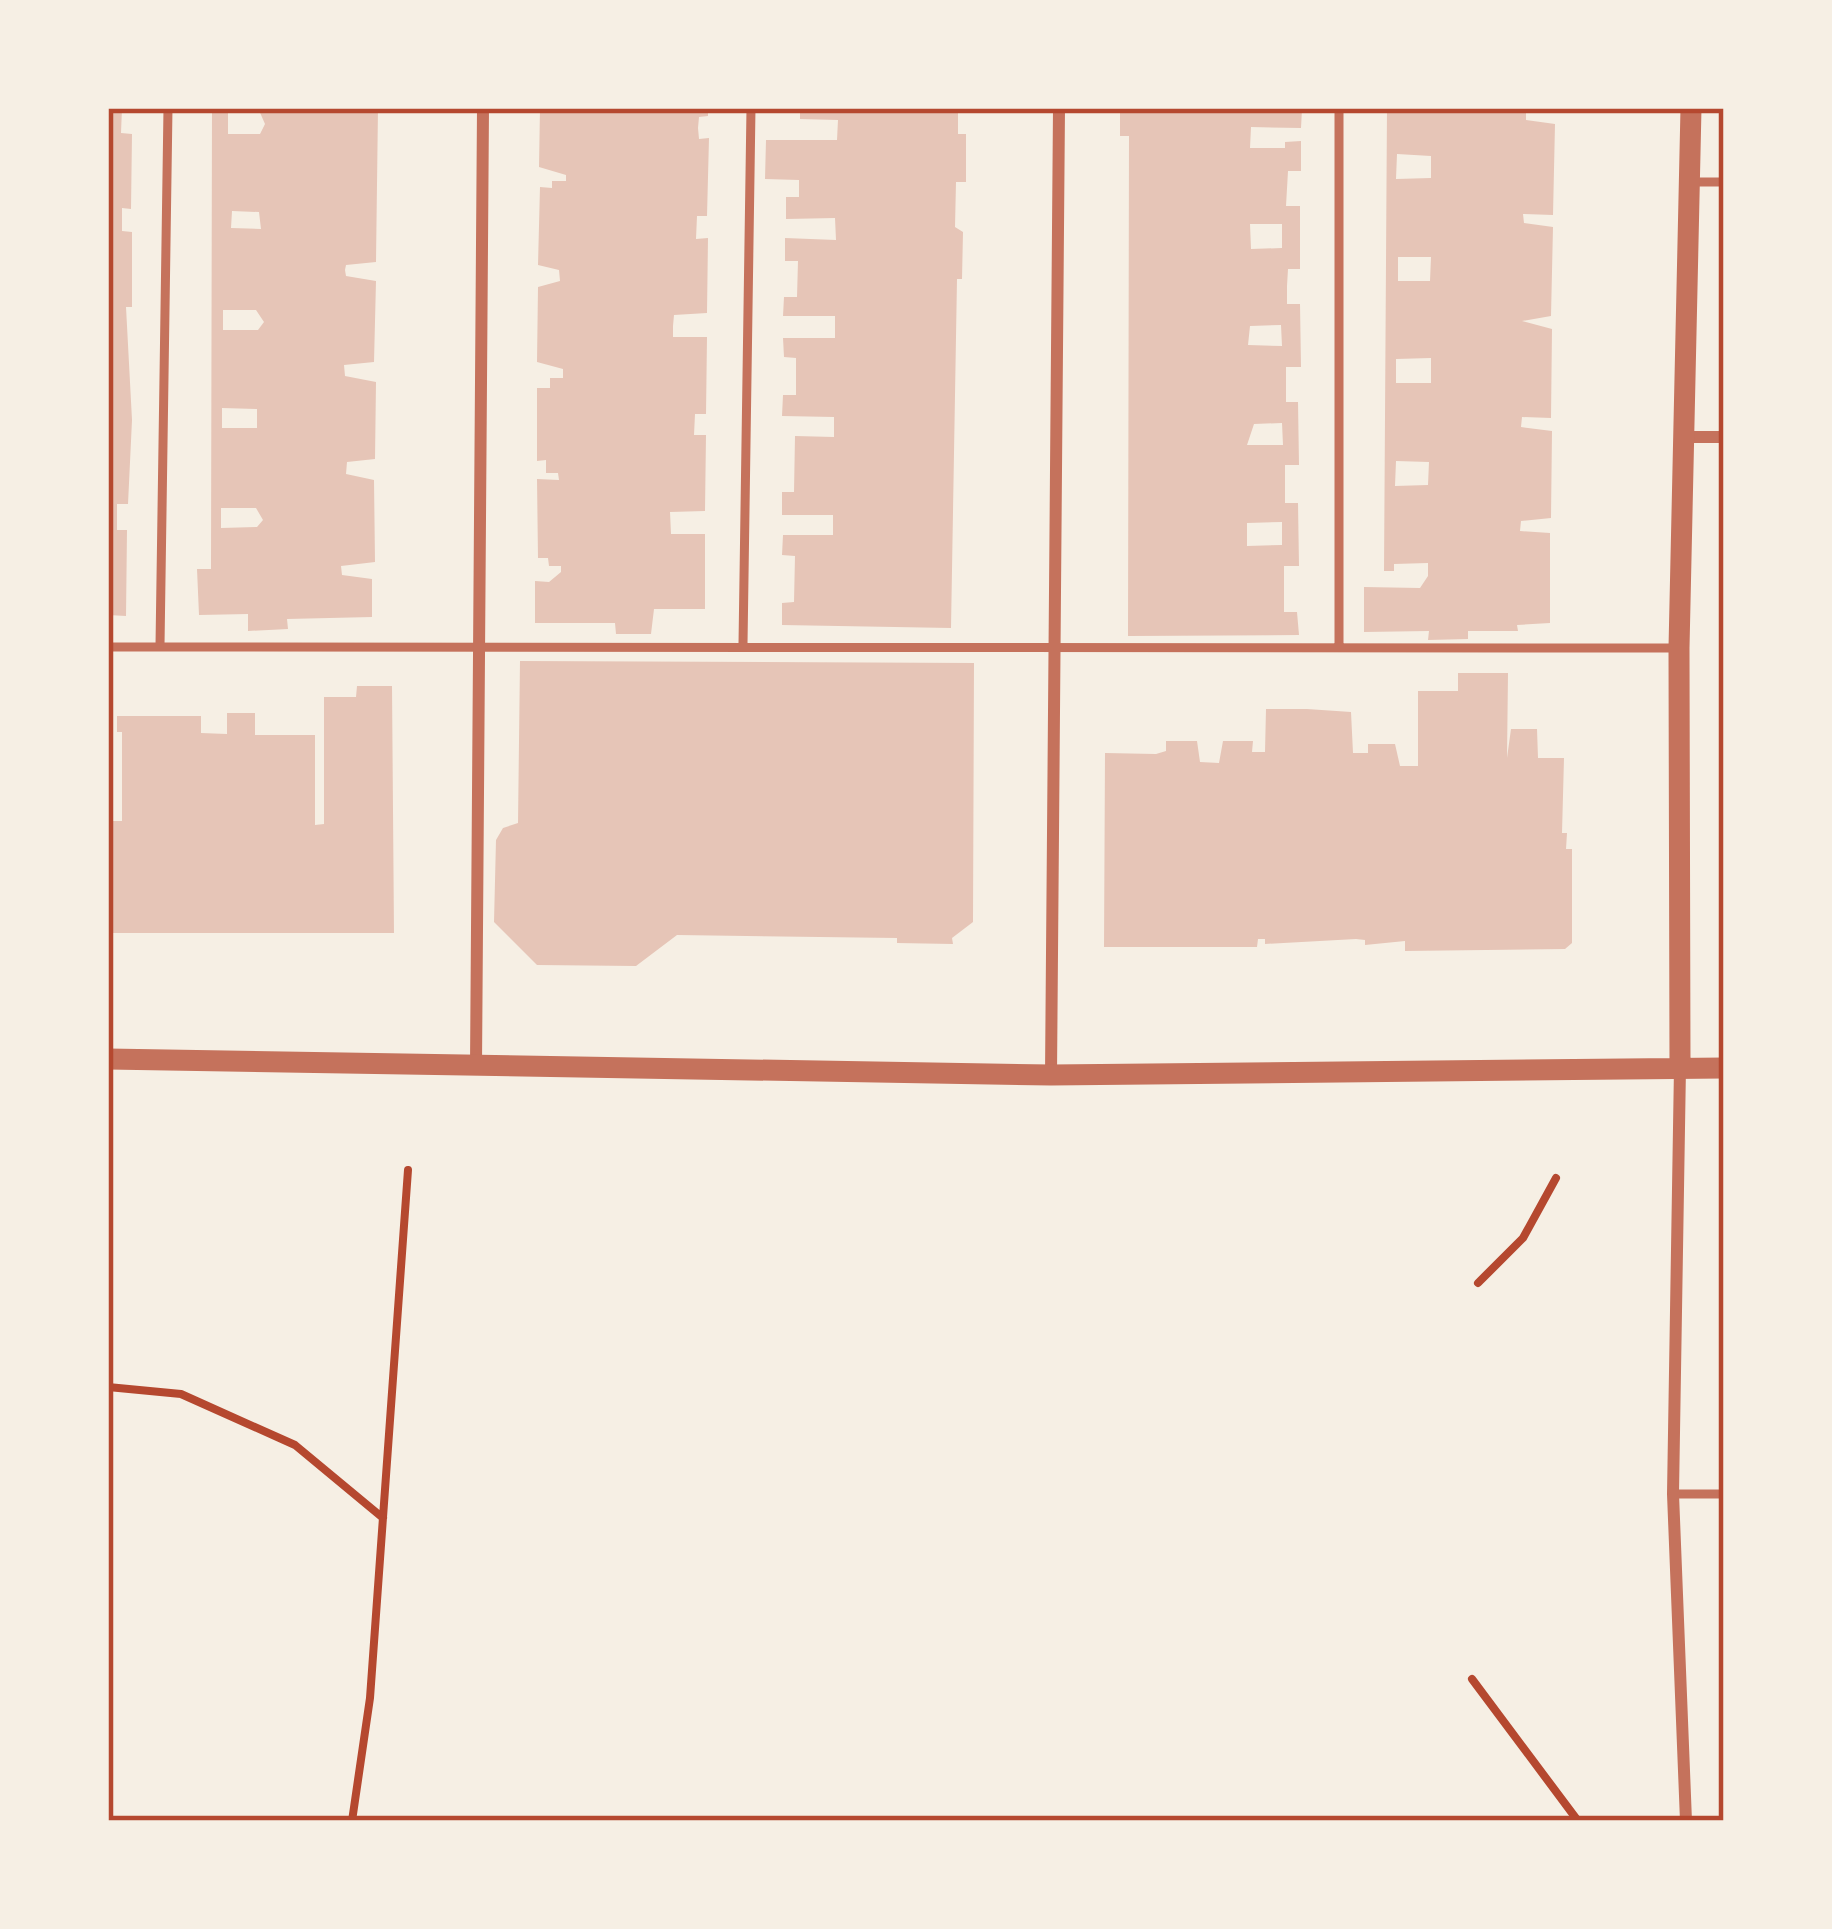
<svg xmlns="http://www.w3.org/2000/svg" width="1832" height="1929" viewBox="0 0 1832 1929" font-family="'DM Sans',sans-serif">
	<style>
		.building { fill: #e6c5b7; fill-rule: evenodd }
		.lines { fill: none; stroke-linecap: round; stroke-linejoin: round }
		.path { stroke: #b5482f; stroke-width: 8 }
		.service { stroke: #c5725c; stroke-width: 9 }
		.minor { stroke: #c5725c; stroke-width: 12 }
		.tertiary { stroke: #c5725c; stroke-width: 21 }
		.neatline { fill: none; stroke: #b5482f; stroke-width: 4.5 }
	</style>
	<rect width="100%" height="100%" fill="#f6efe4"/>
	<path class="building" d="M 108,108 L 122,108 L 121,133 L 132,134 L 131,209 L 122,208 L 122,231 L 132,232 L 132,307 L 126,307 L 132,420 L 128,504 L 117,504 L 117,530 L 127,530 L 126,616 L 108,615 Z
		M 212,108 L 228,108 L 228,134 L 260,134 L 265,124 L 258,108 L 378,108 L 376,262 L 346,265 L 345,270 L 346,276 L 376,281 L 374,362 L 344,365 L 345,376 L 376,382 L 375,459 L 347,462 L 346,474 L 374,480 L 375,562 L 341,566 L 342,575 L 372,579 L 372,617 L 287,619 L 288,629 L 248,631 L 248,614 L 199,615 L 197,569 L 211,569 ZM 232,211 L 259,212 L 261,229 L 231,228 ZM 223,310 L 256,310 L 264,322 L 258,330 L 223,330 ZM 222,408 L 257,409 L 257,428 L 222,428 ZM 221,508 L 256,508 L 263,520 L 257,527 L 221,528 Z
		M 540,108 L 708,108 L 708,116 L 699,117 L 698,128 L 699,139 L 709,138 L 707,216 L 697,216 L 696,239 L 708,238 L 707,313 L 674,315 L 673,326 L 673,337 L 707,337 L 706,414 L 695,414 L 694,435 L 706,435 L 705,511 L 670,512 L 671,534 L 705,534 L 705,609 L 654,609 L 651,634 L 616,634 L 615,623 L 535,623 L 535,581 L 549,582 L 561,572 L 561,566 L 549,566 L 548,558 L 538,558 L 537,479 L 559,480 L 558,473 L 546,473 L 546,460 L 537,461 L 537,388 L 550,388 L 550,378 L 563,378 L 563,369 L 537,362 L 538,287 L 560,281 L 559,270 L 538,265 L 540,187 L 552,188 L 552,181 L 566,181 L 566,175 L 539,167 Z
		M 800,108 L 958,108 L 958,134 L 966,134 L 966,182 L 956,182 L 955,227 L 963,232 L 962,279 L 957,279 L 951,628 L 782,625 L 782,603 L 794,602 L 795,556 L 782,555 L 783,535 L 833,535 L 833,515 L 782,515 L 782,492 L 794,492 L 795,436 L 834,437 L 834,417 L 782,416 L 783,395 L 796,395 L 796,358 L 784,357 L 783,338 L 835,338 L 835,316 L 783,316 L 784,297 L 797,297 L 798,261 L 785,261 L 785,238 L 836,240 L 835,218 L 786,219 L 786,197 L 799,197 L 799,180 L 765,179 L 766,140 L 837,140 L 838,120 L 800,119 Z
		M 1120,108 L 1302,109 L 1301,128 L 1251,127 L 1250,148 L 1285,148 L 1285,142 L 1301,141 L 1301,171 L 1288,171 L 1286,206 L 1300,206 L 1300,269 L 1288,269 L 1287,286 L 1287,304 L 1300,304 L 1301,367 L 1286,367 L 1286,402 L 1298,402 L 1299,465 L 1285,465 L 1285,503 L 1298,503 L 1299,566 L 1284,566 L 1284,612 L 1297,612 L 1299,635 L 1128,636 L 1129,136 L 1120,136 ZM 1250,224 L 1282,224 L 1282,248 L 1251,249 ZM 1281,325 L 1282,346 L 1248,345 L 1250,326 ZM 1282,423 L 1283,445 L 1247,445 L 1254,424 ZM 1282,522 L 1282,545 L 1247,546 L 1247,523 Z
		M 1387,108 L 1526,108 L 1526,120 L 1555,124 L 1553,215 L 1523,214 L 1524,223 L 1553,227 L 1551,316 L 1522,321 L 1552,329 L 1551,418 L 1522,417 L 1521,427 L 1552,431 L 1551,518 L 1521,521 L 1520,531 L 1550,533 L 1550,623 L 1517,625 L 1518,631 L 1468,631 L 1468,639 L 1428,640 L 1429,631 L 1364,632 L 1364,587 L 1420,588 L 1428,576 L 1428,563 L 1394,564 L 1394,571 L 1384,571 ZM 1397,154 L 1431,156 L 1431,178 L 1396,179 ZM 1398,257 L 1431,257 L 1430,281 L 1398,281 ZM 1431,358 L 1431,383 L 1396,383 L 1396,359 ZM 1396,461 L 1429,462 L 1428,485 L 1395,486 Z
		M 520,661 L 974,663 L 973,922 L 952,938 L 953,944 L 897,943 L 897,938 L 677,935 L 636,966 L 537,965 L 494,922 L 496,840 L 503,828 L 518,823 Z
		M 1458,673 L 1508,673 L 1507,758 L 1511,729 L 1537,729 L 1538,758 L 1564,758 L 1562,833 L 1567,833 L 1566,849 L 1572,849 L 1572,943 L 1565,949 L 1405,951 L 1405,941 L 1365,945 L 1365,940 L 1356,939 L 1265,944 L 1265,939 L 1258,939 L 1257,947 L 1104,947 L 1105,753 L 1156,754 L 1166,751 L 1166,741 L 1197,741 L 1200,762 L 1219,763 L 1223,741 L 1253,741 L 1252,752 L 1265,752 L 1266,709 L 1307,709 L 1351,712 L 1353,753 L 1368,753 L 1368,744 L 1395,744 L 1400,766 L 1418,766 L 1418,691 L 1458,691 Z
		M 357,686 L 392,686 L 394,933 L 108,933 L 108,821 L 122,821 L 122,732 L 117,732 L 117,716 L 201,716 L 201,733 L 227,734 L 227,713 L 255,713 L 255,735 L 315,735 L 315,825 L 324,824 L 324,697 L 356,697 Z"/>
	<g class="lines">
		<path class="path" d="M 1478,1283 L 1523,1238 L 1556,1178
			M 108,1387 L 181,1394 L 295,1445 L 383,1518
			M 1472,1679 L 1578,1821
			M 352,1821 L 370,1698 L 408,1170"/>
		<path class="service" d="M 1339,108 L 1339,646
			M 1689,182 L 1724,182
			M 743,644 L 751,108
			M 160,646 L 168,108
			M 108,647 L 1679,648
			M 1673,1494 L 1724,1494"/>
		<path class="minor" d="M 1684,437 L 1724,437
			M 476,1066 L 483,108
			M 1680,1067 L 1673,1494 L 1686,1821
			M 1051,1075 L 1059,108"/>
		<path class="tertiary" d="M 108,1059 L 1051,1075 L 1724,1068
			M 1680,1067 L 1679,648 L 1691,108"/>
	</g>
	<rect width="1832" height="1929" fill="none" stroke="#f6efe4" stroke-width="222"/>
	<rect x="111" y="111" width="1610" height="1707" class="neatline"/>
</svg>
